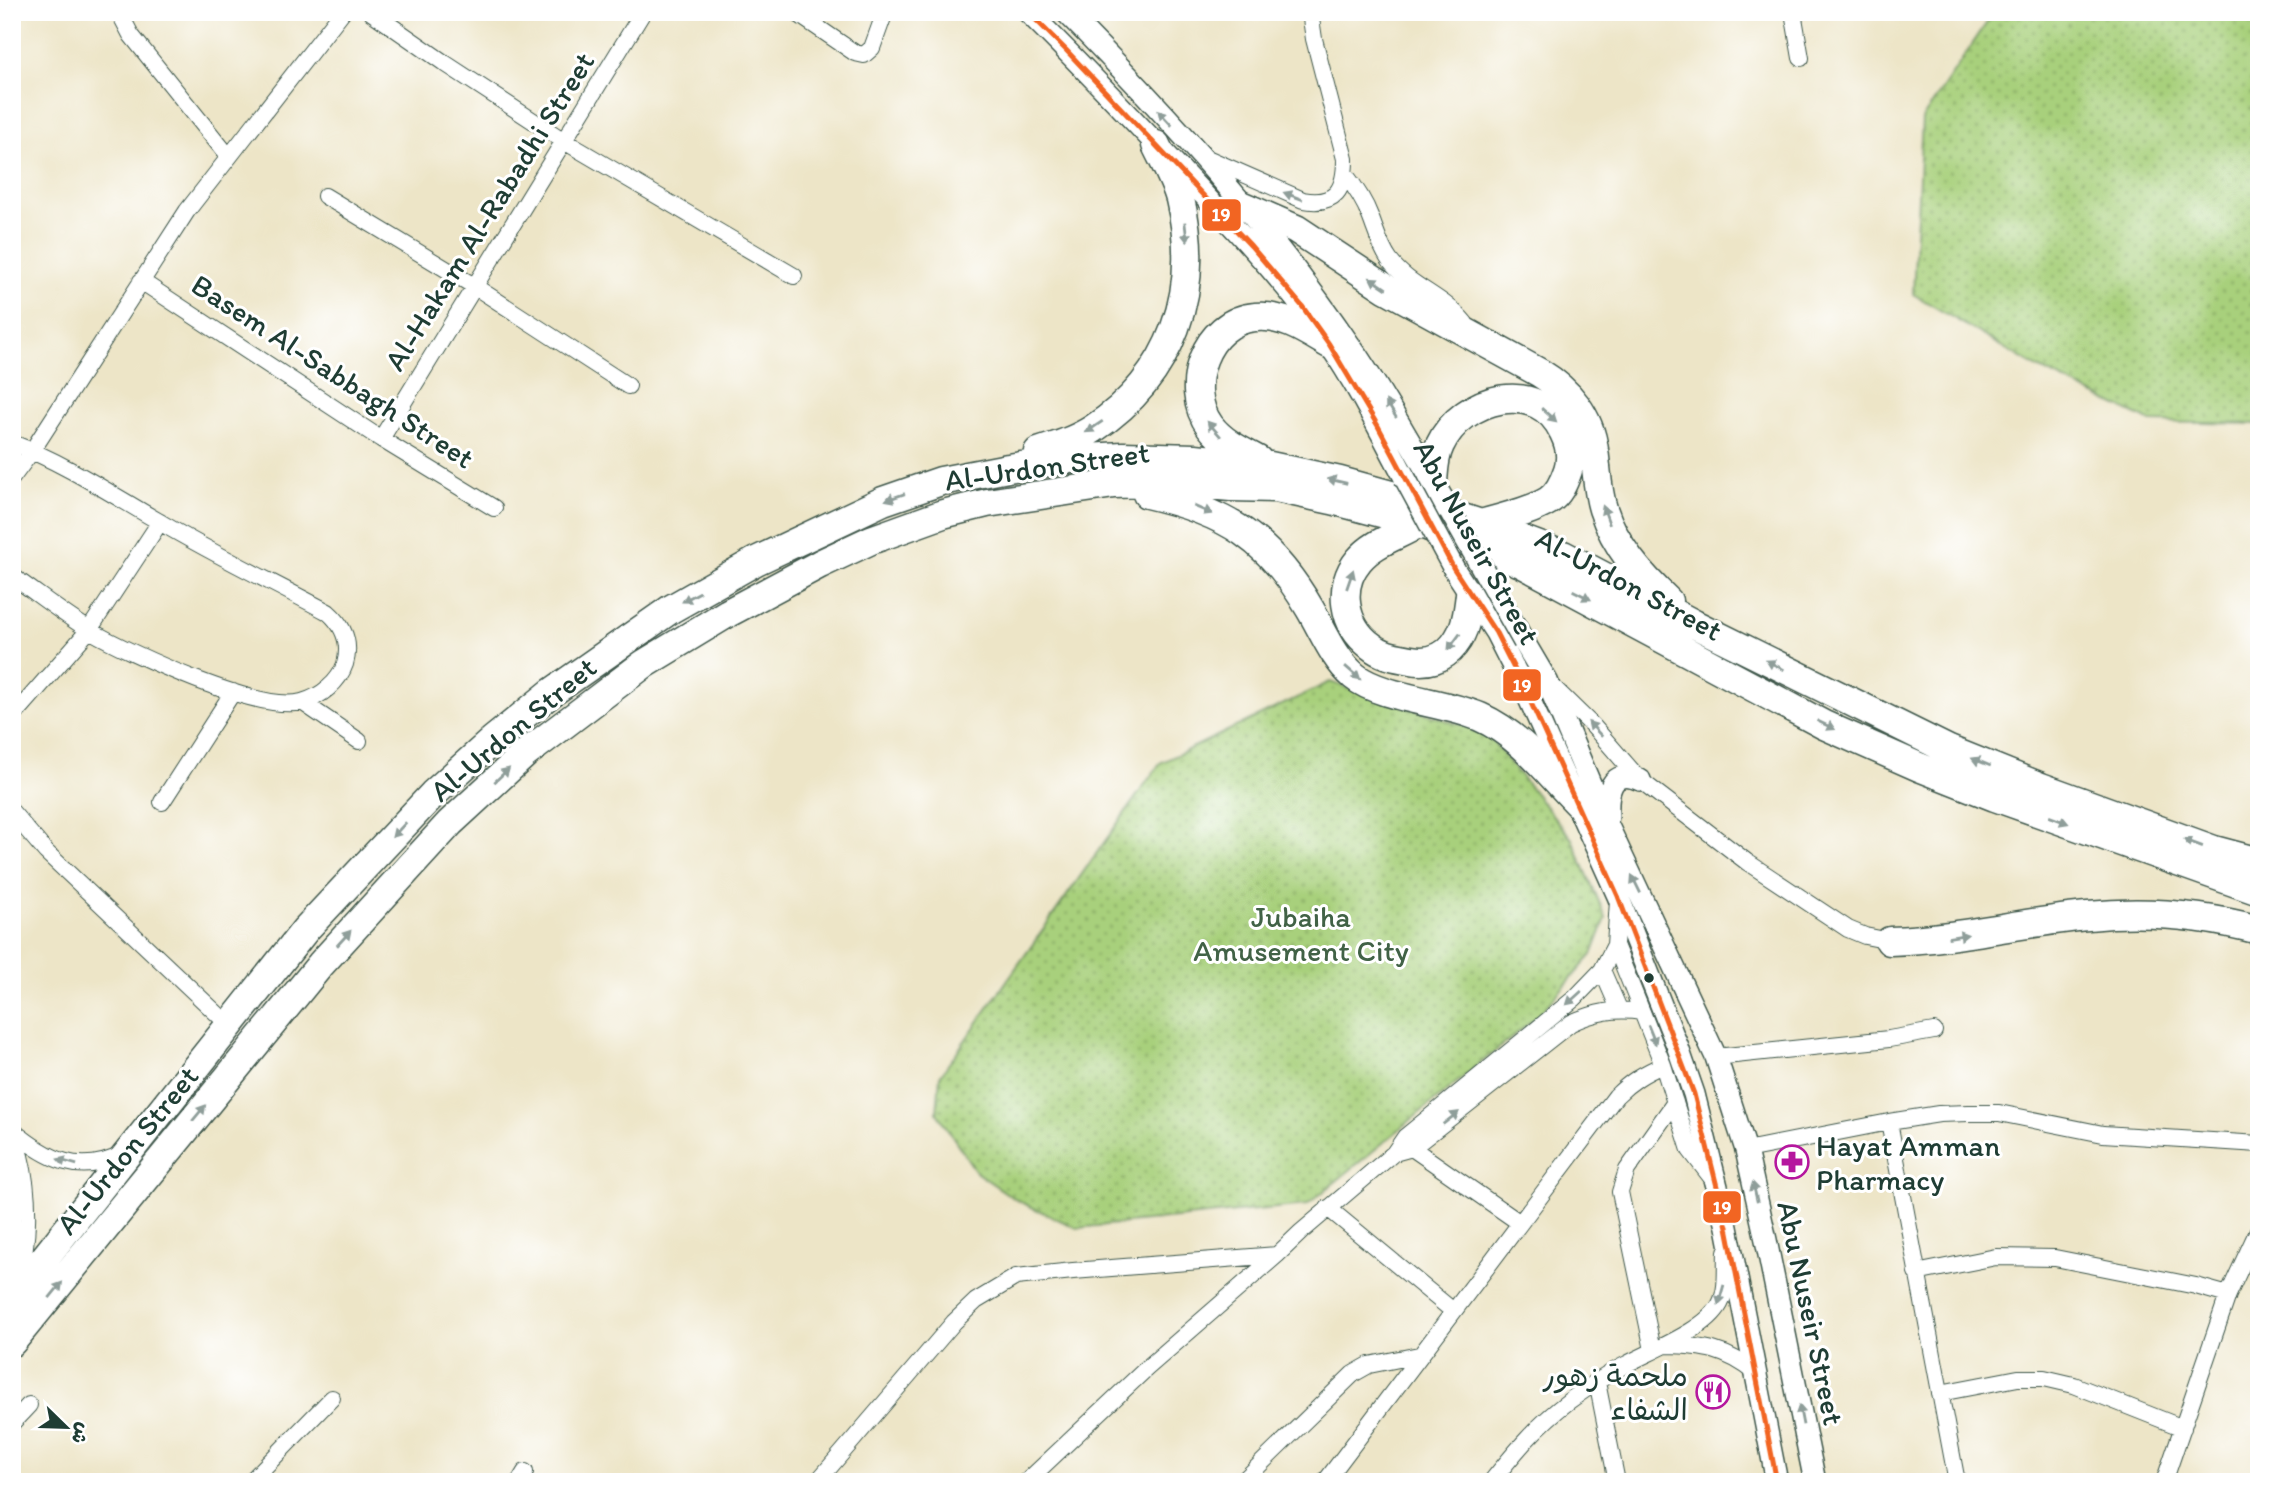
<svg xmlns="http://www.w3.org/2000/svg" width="2271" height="1494" viewBox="0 0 2271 1494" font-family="Itim,'Playpen Sans Arabic',sans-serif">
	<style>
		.green { fill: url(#green-dots); stroke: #648658; stroke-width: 2 }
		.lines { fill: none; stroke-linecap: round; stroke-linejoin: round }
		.street-casing { stroke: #3e564a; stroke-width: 18 }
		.secondary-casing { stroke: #3e564a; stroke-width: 24 }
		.highway-casing { stroke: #3e564a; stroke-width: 31 }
		.street { stroke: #fff; stroke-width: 16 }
		.secondary { stroke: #fff; stroke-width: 21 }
		.highway { stroke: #fff; stroke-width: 28 }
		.secondary-bridge-casing { stroke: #3e564a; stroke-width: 24; stroke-linecap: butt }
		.secondary-bridge { stroke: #fff; stroke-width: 21 }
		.bus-1-casing { stroke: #fff; stroke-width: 10 }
		.bus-1 { stroke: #f26522; stroke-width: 5 }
		.oneway { fill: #8f9e9a }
		.bus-dot { fill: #1f3d34; stroke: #fff; stroke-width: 2.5 }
		.labels { text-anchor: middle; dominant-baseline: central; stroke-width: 6; stroke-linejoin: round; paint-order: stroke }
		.street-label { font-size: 30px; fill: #1f3d34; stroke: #fff }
		.park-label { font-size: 30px; fill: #416246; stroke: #fff }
		.poi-label { font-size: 30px; fill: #1f3d34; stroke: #fff; text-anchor: start }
		.line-badge { stroke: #fff; stroke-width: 2.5 }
		.badge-label { font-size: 19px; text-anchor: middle; font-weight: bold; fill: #fff }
	</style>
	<defs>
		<pattern id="green-dots" width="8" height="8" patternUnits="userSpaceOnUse" patternTransform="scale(1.75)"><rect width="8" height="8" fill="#a8d07b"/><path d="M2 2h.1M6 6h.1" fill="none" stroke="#8a6" stroke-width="1.8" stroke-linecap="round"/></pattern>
	</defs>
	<rect width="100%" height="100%" fill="#fff"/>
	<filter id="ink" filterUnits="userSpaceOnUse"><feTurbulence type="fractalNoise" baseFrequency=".0143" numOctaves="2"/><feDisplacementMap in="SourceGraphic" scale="14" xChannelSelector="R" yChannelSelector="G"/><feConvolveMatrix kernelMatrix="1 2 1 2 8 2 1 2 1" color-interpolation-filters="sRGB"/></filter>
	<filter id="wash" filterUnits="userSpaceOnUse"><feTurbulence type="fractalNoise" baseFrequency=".00686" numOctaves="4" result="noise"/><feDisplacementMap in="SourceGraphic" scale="28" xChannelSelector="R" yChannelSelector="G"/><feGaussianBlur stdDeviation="1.57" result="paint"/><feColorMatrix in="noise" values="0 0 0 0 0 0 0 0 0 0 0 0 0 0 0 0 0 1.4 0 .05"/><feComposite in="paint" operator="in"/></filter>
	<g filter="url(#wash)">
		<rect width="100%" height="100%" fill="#ede5c7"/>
		<path class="green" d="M 1994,12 L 2259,12 L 2259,424 L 2151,422 L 2038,368 L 1913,294 L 1922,119 Z
			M 1330,682 L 1486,733 L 1572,839 L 1606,918 L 1592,955 L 1537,1017 L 1307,1205 L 1077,1228 L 1018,1201 L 977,1173 L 937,1113 L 940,1076 L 1160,763 Z"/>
	</g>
	<g filter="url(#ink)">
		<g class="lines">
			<defs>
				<path id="street" d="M 119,12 L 131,35 L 229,157
					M 371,12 L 443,62 L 564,141 L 794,276
					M 795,12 L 855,53 L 864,55 L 872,48 L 885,12
					M 1793,12 L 1801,58
					M 1205,157 L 1303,200 C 1336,206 1345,189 1345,159 L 1314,39 L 1310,12
					M 1345,174 C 1355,187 1364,200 1370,216 C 1376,231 1380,247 1390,261 C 1410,287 1445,297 1465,323
					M 325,196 L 474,286 L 628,386
					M 141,281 L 381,439 L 494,508
					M 381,439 L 643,12
					M 12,443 C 63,462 111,494 158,521 C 213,554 272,582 328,612 C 344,626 351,643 345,664 C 339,682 321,697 302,702 C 259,713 131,654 91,631 C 64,615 38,594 12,576
					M 12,478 L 32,451 L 187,211 L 342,12
					M 1553,687 L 1593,726 L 1640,780 L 1747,862 L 1848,929 L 1865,936 L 1890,941
					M 302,702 L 359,741
					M 18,711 L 89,630 L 160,522
					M 162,802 L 233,692
					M 12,812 L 46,852 L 230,1026
					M 1615,945 L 1642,1012
					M 1602,970 L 1619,1009
					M 1716,1057 L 1889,1039 L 1934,1031
					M 1889,1122 L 1957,1482
					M 12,1130 C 47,1159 79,1177 123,1154
					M 12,1136 C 14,1143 18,1149 20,1156 C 30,1195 30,1243 17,1281
					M 1407,1140 L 1412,1148 L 1520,1223
					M 1746,1150 L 1889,1122 L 1939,1114 L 1969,1113 L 1999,1113 L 2103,1134 L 2259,1144
					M 1394,1153 L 1412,1148 L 1571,1023 C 1595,1012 1615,1008 1642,1012 L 1663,1065 L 1690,1150 L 1714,1181
					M 1328,1208 L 1453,1311
					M 1916,1273 L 1996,1257 L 2055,1258 L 2196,1286 L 2228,1295
					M 1667,1345 C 1704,1346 1726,1349 1756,1373
					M 1653,1350 L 1620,1192 L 1627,1170 L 1675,1102
					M 1597,1382 L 1617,1482
					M 1940,1393 L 2018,1378 L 2044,1378 L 2074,1385 L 2183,1428
					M 12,1423 L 29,1405
					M 250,1482 L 332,1398
					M 519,1482 L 525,1472
					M 817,1482 L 954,1322 L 976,1301 L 1016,1277 L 1073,1271 L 1277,1255
					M 1026,1482 L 1147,1368 L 1277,1255 L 1301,1232 L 1394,1153 L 1405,1137 L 1575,998 L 1602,970 L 1615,945 L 1618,901
					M 1242,1482 L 1353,1374 L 1369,1365 L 1419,1355
					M 1325,1482 L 1616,1096 C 1631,1081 1644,1073 1663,1065
					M 1491,1482 C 1515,1452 1538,1424 1569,1401 C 1587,1388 1607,1374 1627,1364 C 1653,1350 1706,1330 1720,1304 C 1728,1289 1725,1267 1726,1251
					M 2164,1482 L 2228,1295 L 2259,1228"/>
				<path id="secondary" d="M 1028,12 C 1084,67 1137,124 1191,181 C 1239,233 1289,285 1329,344 C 1358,386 1381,433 1405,478
					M 1066,12 C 1169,116 1269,226 1351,347 C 1388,400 1417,456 1450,511
					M 1454,569 L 1496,633 L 1527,694 L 1618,896 L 1677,1045 L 1694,1094 L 1727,1227 L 1777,1482
					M 1524,642 L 1547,681 L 1608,826 L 1716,1057 L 1746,1150 L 1766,1240 L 1815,1482
					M 1608,817 C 1607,794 1609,767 1640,780"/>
				<path id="highway" d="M 1243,206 L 1296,229 L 1387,289 L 1540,373 C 1568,390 1590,416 1594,450 C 1597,470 1597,490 1603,509 C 1615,546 1640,575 1668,601
					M 1038,452 C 1057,446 1076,440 1093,429 C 1173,376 1202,290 1180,199 C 1175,180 1164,162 1156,145
					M 1258,460 C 1241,451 1222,442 1210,426 C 1182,388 1205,321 1255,317 C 1282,314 1307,331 1329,344
					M 1433,482 C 1434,470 1434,457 1440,445 C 1462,397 1539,376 1564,433 C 1570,445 1572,458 1568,470 C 1564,482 1559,494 1548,501 C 1528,513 1503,517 1481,524
					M 1147,494 C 1226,512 1269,538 1310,609 C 1323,631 1334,659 1354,676 C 1380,698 1446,702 1480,717 C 1521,735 1548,773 1579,804
					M 1419,523 C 1399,536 1375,541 1359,560 C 1337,586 1343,625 1371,646 C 1383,656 1396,657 1411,660 C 1427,663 1443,659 1454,645 C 1466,630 1468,612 1470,594
					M 1890,941 C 1957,939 2022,922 2088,916 C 2146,910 2203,915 2259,930
					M 12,1299 L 306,929 L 433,794 L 493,740 L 551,693 L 671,609 L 756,561 L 883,501 L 941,481 L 1008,468 L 1069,459 L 1123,456 L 1195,458 L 1270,466 L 1340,481 L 1402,498 L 1481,524 L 1563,555 L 1694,624 L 1949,750 L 2041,787 L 2214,850 L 2259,862
					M 12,1342 L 321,964 L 450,823 L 525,754 L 644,664 L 728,613 L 820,564 L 871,540 L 943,514 L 987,503 L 1114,484 L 1173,482 L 1231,487 L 1276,488 L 1332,500 L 1419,523 L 1521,563 L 1824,725 L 1919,767 L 1995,797 L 2259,891"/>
			</defs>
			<use href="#street" class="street-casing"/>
			<use href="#secondary" class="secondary-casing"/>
			<use href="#highway" class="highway-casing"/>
			<use href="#street" class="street"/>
			<use href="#secondary" class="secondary"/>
			<use href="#highway" class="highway"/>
			<defs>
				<path id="secondary-bridge" d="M 1405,478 L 1454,569
					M 1450,511 L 1524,642"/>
			</defs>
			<use href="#secondary-bridge" class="secondary-bridge-casing"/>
			<use href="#secondary-bridge" class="secondary-bridge"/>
			<defs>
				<path id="bus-1" d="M 1028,12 L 1066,50 L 1251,246 L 1302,306 L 1329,344 L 1378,426 L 1454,569 L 1496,633 L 1527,694 L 1618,896 L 1694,1094 L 1727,1227 L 1777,1482"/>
			</defs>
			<use href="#bus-1" class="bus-1-casing"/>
			<use href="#bus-1" class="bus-1"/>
		</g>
		<defs><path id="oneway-solid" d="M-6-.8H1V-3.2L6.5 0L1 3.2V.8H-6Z" transform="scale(1.75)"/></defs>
		<g class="oneway">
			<use href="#oneway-solid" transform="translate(1165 118) rotate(-133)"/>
			<use href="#oneway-solid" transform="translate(1293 196) rotate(-159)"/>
			<use href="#oneway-solid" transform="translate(1186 232) rotate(83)"/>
			<use href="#oneway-solid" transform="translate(1378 283) rotate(-146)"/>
			<use href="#oneway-solid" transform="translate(1391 409) rotate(-121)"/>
			<use href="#oneway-solid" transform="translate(1549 415) rotate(42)"/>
			<use href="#oneway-solid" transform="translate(1094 427) rotate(146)"/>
			<use href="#oneway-solid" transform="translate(1214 429) rotate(-131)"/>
			<use href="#oneway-solid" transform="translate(1337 481) rotate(-167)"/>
			<use href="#oneway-solid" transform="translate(895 497) rotate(161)"/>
			<use href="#oneway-solid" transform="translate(1203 510) rotate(23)"/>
			<use href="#oneway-solid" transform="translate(1606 515) rotate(-110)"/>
			<use href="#oneway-solid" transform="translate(1350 579) rotate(-71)"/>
			<use href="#oneway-solid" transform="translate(1582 595) rotate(27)"/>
			<use href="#oneway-solid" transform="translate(691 597) rotate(151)"/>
			<use href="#oneway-solid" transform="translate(1454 642) rotate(126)"/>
			<use href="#oneway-solid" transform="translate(1775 665) rotate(-153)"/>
			<use href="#oneway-solid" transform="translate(1353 673) rotate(41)"/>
			<use href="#oneway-solid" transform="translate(1826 725) rotate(26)"/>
			<use href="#oneway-solid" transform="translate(1595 729) rotate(-133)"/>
			<use href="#oneway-solid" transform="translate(1981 762) rotate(-158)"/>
			<use href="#oneway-solid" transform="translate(502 775) rotate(-43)"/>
			<use href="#oneway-solid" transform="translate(2059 820) rotate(20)"/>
			<use href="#oneway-solid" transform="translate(399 830) rotate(133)"/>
			<use href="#oneway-solid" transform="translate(2193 843) rotate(-160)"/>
			<use href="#oneway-solid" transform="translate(1636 884) rotate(-116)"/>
			<use href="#oneway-solid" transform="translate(1958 936) rotate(-9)"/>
			<use href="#oneway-solid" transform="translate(344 938) rotate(-48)"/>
			<use href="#oneway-solid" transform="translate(1574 998) rotate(138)"/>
			<use href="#oneway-solid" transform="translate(1652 1035) rotate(68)"/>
			<use href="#oneway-solid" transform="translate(199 1113) rotate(-50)"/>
			<use href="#oneway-solid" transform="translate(1451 1118) rotate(-38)"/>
			<use href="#oneway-solid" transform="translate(67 1162) rotate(-164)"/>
			<use href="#oneway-solid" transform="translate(1755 1192) rotate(-103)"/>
			<use href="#oneway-solid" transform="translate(56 1290) rotate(-51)"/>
			<use href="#oneway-solid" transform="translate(1721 1295) rotate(106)"/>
			<use href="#oneway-solid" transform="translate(1801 1415) rotate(-101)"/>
		</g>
	</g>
	<defs>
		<symbol id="pharmacy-ring" viewBox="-11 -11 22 22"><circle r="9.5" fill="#fff" stroke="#b5179e" stroke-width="1.5"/><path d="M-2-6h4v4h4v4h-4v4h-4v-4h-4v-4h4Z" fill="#b5179e"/></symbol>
		<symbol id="restaurant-ring" viewBox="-11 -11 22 22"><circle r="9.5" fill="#fff" stroke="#b5179e" stroke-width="1.5"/><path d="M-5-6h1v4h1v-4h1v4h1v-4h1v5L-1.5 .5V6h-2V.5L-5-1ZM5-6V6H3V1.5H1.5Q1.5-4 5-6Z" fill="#b5179e"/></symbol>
	</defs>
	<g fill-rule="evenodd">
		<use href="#pharmacy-ring" x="1773" y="1143" width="38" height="38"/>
		<use href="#restaurant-ring" x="1694" y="1373" width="38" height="38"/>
	</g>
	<circle class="bus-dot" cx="1649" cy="978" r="6"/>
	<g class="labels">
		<g class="street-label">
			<text transform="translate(489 211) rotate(-58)">Al-Hakam Al-Rabadhi Street</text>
			<text transform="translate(333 371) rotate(33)">Basem Al-Sabbagh Street</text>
			<text transform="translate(1047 466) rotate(-8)">Al-Urdon Street</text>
			<text transform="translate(1477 542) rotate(61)">Abu Nuseir Street</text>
			<text transform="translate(1629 584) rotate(28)">Al-Urdon Street</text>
			<text transform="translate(513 729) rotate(-40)">Al-Urdon Street</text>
			<text transform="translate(127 1150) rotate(-51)">Al-Urdon Street</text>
			<text transform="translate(1811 1313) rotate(78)">Abu Nuseir Street</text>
		</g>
		<g class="park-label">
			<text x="1301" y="916">Jubaiha<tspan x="1301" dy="34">Amusement City</tspan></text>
		</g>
		<g class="poi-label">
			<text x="1816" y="1145">Hayat Amman<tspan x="1816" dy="34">Pharmacy</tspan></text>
			<text x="1688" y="1375" text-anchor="end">ملحمة زهور<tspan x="1688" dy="34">الشفاء</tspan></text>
		</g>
	</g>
	<g class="line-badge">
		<rect x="1201" y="198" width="41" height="34" rx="7" fill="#f26522"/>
		<rect x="1502" y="668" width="40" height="34" rx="7" fill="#f26522"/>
		<rect x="1702" y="1190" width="40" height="34" rx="7" fill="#f26522"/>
	</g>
	<g class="badge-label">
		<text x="1221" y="221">19</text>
		<text x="1522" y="692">19</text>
		<text x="1722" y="1214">19</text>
	</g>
	<rect width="2271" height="1494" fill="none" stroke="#fff" stroke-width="42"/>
	<g transform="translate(66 1427) rotate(113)" stroke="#ffffff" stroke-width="5" paint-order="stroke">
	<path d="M0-5L12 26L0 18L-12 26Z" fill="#1f3d34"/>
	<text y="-10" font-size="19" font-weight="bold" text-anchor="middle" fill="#1f3d34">ش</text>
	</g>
</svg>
